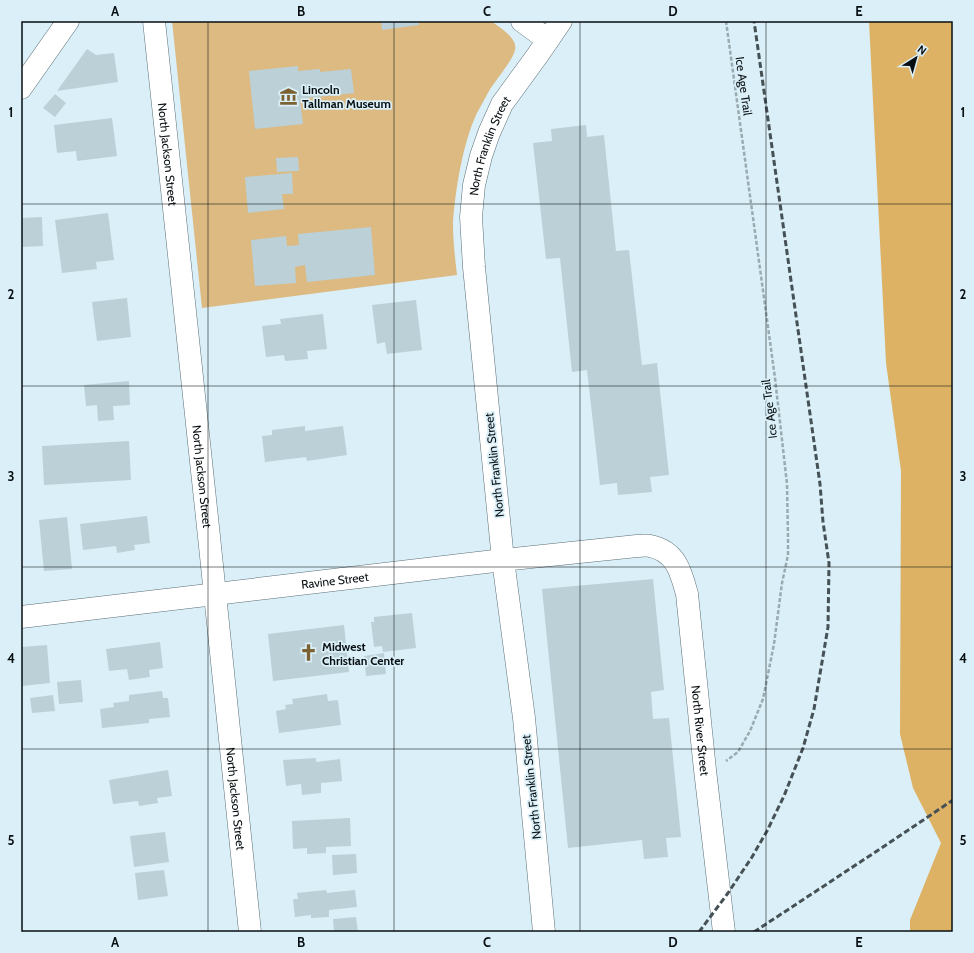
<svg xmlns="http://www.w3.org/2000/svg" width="974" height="953" viewBox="0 0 974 953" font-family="Cabin,sans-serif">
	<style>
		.green { fill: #dcba82 }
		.water { fill: #deb265 }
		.building { fill: #bcd0d8 }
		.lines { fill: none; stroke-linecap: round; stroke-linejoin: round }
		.minor-casing { stroke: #5d6f77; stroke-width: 23 }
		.major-casing { stroke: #5d6f77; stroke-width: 23 }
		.path { stroke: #9aaab1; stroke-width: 2.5; stroke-dasharray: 4 2; stroke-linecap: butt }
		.minor { stroke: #fff; stroke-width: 22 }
		.major { stroke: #fff; stroke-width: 22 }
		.rail { stroke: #465155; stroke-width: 3; stroke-dasharray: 6 3; stroke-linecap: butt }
		.grid { fill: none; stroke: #080f12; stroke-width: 1; stroke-opacity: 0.55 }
		.labels { text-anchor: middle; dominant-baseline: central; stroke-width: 3.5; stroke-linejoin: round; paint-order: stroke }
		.street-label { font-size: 12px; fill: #080f12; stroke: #daeff7 }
		.poi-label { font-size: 12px; font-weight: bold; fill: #080f12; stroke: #daeff7; text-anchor: start }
		.neatline { fill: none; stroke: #080f12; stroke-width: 1.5 }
		.grid-label { font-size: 13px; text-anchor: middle; font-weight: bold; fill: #080f12 }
	</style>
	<rect width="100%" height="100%" fill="#daeff7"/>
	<path class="green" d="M 172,21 L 491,21 C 499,27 518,38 515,50 C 513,60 495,81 489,91 C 485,98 481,106 477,113 C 463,142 455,191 453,223 C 453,240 455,258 457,275 L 202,308 Z"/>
	<path class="water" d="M 869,21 L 953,21 L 953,932 L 910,932 L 910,920 L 941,843 L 913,788 L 900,734 L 901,471 L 886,363 Z"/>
	<path class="building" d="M 381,21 L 419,21 L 419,25 L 382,30 Z
		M 87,49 L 96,55 L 114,53 L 118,82 L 57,91 Z
		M 298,66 L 298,71 L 320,69 L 320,72 L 351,69 L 354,93 L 300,99 L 303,124 L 255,129 L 249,71 Z
		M 55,94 L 66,103 L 55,117 L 43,108 Z
		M 112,118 L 117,156 L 77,161 L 76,151 L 57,153 L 54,125 Z
		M 586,125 L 587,137 L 604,135 L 616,251 L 629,250 L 642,365 L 657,363 L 669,475 L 650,477 L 652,492 L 618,495 L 617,483 L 600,485 L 587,370 L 572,372 L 560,258 L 546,259 L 533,143 L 552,141 L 551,129 Z
		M 298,157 L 299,171 L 277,172 L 276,158 Z
		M 292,173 L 293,194 L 282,194 L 284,209 L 248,213 L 245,177 Z
		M 108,213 L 114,260 L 96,262 L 97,269 L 62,273 L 55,220 Z
		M 42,217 L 43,246 L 21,247 L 21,218 Z
		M 371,227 L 375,275 L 307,282 L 305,265 L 295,267 L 296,283 L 255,286 L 251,240 L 286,236 L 287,246 L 299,245 L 298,234 Z
		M 127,298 L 131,337 L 97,341 L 92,302 Z
		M 416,300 L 422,350 L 387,354 L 385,342 L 377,344 L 372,305 Z
		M 323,314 L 327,349 L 307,351 L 308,359 L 285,361 L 284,355 L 266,357 L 262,326 L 281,324 L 280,319 Z
		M 129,381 L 130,405 L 113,406 L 114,420 L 98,421 L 97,405 L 86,406 L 84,385 Z
		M 305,426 L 305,431 L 343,426 L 347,455 L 307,461 L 306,457 L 265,462 L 262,436 L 272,435 L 272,430 Z
		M 129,441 L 131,480 L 44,485 L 42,446 Z
		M 147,516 L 150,543 L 134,545 L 135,550 L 117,553 L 116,546 L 83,550 L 80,524 Z
		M 67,517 L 72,569 L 44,571 L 39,520 Z
		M 653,579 L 664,690 L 651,692 L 653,719 L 669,718 L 681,837 L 666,838 L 668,857 L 644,859 L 642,840 L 568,848 L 542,589 Z
		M 412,613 L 416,648 L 383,652 L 382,646 L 374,647 L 371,622 L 374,622 L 374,617 Z
		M 344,625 L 349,672 L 273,681 L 268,634 Z
		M 160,642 L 163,668 L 149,670 L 150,677 L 129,680 L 127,669 L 109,671 L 106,649 Z
		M 47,645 L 50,683 L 22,686 L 21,647 Z
		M 384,653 L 386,674 L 366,676 L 364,656 Z
		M 81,680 L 83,702 L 59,704 L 57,682 Z
		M 162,691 L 163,698 L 168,698 L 170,717 L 149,719 L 149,723 L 102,728 L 100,709 L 114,707 L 113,703 L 129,701 L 129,695 Z
		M 327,694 L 328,701 L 338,700 L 341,725 L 279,733 L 276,711 L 286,709 L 285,705 L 293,704 L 292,699 Z
		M 53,695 L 55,711 L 32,713 L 30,698 Z
		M 316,758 L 316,762 L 340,759 L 342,781 L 321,783 L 321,793 L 302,795 L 301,784 L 286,786 L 283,760 Z
		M 168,770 L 172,796 L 157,798 L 158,803 L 139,806 L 138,801 L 113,804 L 109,780 Z
		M 350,818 L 351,846 L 326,847 L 326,853 L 307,854 L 307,848 L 293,849 L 292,821 Z
		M 165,832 L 169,862 L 134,867 L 130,836 Z
		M 356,854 L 357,873 L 333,875 L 332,855 Z
		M 164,870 L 168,896 L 138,900 L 135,873 Z
		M 326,890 L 327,893 L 355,890 L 357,907 L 329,910 L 329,917 L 311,918 L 311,915 L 295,917 L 293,899 L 298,899 L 297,893 Z
		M 356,917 L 358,932 L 334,932 L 333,919 Z"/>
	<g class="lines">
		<defs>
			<g id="minor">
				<path id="s1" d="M 154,21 L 208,527 L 250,932"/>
				<path d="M 522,21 L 548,40"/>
				<path d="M 21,88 L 68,21"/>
				<path id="s2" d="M 21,617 L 503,560 L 637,546 C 641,546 646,545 650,546 C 676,551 681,572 687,594 L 705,770 L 724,932"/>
			</g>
			<g id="major">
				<path id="s3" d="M 544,932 L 524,718 L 503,560 L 474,267 L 471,217 L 474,185 L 481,156 L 489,133 L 502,104 L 537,56 L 561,21"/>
			</g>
		</defs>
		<use href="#minor" class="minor-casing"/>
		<use href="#major" class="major-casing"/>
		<path class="path" d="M 726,21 L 775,378 L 787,484 L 788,538 L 788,555 L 782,583 L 774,644 L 763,699 L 750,731 L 738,752 L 726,761"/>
		<use href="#minor" class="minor"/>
		<use href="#major" class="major"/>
		<path class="rail" d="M 699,932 L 728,893 L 752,857 L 767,831 L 784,796 L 803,748 L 814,709 L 828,627 L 829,563 L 823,522 L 820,484 L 754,21
			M 754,932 L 883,847 L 953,800"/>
	</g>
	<path class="grid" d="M 208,21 L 208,932M 394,21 L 394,932M 580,21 L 580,932M 766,21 L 766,932M 21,204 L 953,204M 21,386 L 953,386M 21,567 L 953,567M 21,749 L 953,749"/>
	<defs>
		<symbol id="museum-bare" viewBox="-9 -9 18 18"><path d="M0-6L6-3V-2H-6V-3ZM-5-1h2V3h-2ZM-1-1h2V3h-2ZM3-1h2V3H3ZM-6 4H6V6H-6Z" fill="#7c6133" stroke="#daeff7" stroke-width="2.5" paint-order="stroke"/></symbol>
		<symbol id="church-bare" viewBox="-9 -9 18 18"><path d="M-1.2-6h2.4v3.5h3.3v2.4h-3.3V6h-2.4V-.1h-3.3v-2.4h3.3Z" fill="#7c6133" stroke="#daeff7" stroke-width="2.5" paint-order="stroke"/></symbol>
	</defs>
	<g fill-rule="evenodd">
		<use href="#museum-bare" x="276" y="84" width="25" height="25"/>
		<use href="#church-bare" x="296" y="640" width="25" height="25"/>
	</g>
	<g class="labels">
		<g class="street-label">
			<text transform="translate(744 86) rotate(82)">Ice Age Trail</text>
			<text stroke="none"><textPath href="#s3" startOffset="793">North Franklin Street</textPath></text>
			<text stroke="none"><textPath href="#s1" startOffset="134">North Jackson Street</textPath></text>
			<text transform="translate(769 409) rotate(-97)">Ice Age Trail</text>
			<text transform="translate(494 465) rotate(-96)">North Franklin Street</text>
			<text stroke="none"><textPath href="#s1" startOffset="458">North Jackson Street</textPath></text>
			<text stroke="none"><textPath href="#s2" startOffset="316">Ravine Street</textPath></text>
			<text stroke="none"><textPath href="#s2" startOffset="835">North River Street</textPath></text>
			<text transform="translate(531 787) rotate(-96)">North Franklin Street</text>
			<text stroke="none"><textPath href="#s1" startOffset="782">North Jackson Street</textPath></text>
		</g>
		<g class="poi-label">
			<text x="302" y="89">Lincoln<tspan x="302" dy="14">Tallman Museum</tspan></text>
			<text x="322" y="646">Midwest<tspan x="322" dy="14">Christian Center</tspan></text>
		</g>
	</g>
	<rect width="974" height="953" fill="none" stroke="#daeff7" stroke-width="44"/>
	<g transform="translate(916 58) rotate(37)" stroke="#daeff7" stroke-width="3" paint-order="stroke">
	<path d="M0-3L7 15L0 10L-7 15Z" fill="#080f12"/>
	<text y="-6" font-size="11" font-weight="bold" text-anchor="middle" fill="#080f12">N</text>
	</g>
	<rect x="22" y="22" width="930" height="909" class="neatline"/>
	<g class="grid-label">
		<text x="115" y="16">A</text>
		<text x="301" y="16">B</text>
		<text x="487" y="16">C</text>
		<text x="673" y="16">D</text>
		<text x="859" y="16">E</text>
		<text x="11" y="117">1</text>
		<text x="963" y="117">1</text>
		<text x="11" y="299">2</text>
		<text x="963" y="299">2</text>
		<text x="11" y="481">3</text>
		<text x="963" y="481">3</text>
		<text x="11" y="663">4</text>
		<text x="963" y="663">4</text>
		<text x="11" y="845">5</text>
		<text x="963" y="845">5</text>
		<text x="115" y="947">A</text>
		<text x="301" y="947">B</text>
		<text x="487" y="947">C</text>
		<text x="673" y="947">D</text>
		<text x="859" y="947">E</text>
	</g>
</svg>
